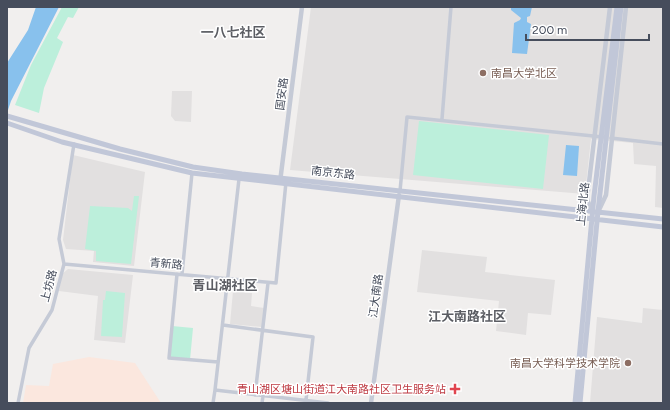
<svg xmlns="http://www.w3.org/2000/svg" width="670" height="410" viewBox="0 0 670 410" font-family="Figtree,'Noto Sans SC',sans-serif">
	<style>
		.education { fill: #e2e0e0 }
		.medical { fill: #fbe7de }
		.green { fill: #bcefdb }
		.water { fill: #88c1ed }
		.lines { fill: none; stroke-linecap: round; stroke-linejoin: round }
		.minor { stroke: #c5cad6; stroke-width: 3.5 }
		.tertiary { stroke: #c5cad6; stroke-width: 4.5 }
		.secondary { stroke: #c1c7d8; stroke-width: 5 }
		.education-dot { fill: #8d6e63; stroke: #fff; stroke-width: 1.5 }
		.health-dot { fill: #e0444e; stroke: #fff; stroke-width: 1.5 }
		.labels { text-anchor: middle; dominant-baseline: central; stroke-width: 3; stroke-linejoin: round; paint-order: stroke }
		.education-label { font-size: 11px; fill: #785e54; stroke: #fff; text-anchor: start }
		.street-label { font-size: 11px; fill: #464d5c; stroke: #fff }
		.health-label { font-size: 11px; fill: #be3a42; stroke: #fff; text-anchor: end }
		.quarter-label { font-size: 13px; font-weight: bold; fill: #5b5d63; stroke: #fff }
	</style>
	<rect width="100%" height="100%" fill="#f1efee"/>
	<path class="education" d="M 311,7 L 663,7 L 663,208 L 655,207 L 656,166 L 634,164 L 633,143 L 591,139 L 585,194 L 290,170 Z
		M 172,91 L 192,91 L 191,122 L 175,121 L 171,116 Z
		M 73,155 L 145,172 L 134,266 L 93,262 L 94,251 L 66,249 L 63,240 Z
		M 422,250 L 487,257 L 485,272 L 555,280 L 551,315 L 528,313 L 526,335 L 496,331 L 499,301 L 417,292 Z
		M 68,269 L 133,275 L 125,343 L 94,340 L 98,296 L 59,291 L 62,274 Z
		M 233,291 L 252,293 L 251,306 L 264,308 L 262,327 L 230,324 Z
		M 643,308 L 663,310 L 663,403 L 590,403 L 597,317 L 642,323 Z"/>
	<path class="medical" d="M 89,357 L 135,363 L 161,403 L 89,402 L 89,403 L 23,403 L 26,385 L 49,386 L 53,364 Z"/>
	<path class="green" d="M 62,7 L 79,7 L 73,18 L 68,17 L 57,38 L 63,42 L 44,88 L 39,113 L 15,105 L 31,65 Z
		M 419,121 L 549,135 L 543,189 L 413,175 Z
		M 134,196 L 139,196 L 131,264 L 96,261 L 96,251 L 85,249 L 90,206 L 128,208 L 132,211 Z
		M 106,291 L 125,293 L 122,337 L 101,336 L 103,300 L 105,300 Z
		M 172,326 L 193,328 L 190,360 L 169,358 Z"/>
	<path class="water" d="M 36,7 L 59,7 L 11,101 L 7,113 L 7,63 L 28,30 Z
		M 511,7 L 532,7 L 530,16 L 527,17 L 527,22 L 531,24 L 527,54 L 512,53 L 514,23 L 520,20 L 521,18 L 511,10 Z
		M 566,145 L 579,146 L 577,176 L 563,175 Z"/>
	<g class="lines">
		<path class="minor" d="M 442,119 L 451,7
			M 611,138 L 663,144
			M 239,179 L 215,390 L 328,403
			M 400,191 L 407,117 L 603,137
			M 64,264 L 276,283 L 286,182
			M 177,274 L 169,358 L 218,362
			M 182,274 L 192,173
			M 223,325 L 313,337 L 306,400
			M 255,395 L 268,283
			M 18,403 L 29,348 L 52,310 L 64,264 L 59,239 L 74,144
			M 213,403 L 215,390
			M 262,403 L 263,396"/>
		<path class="tertiary" d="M 280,182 L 302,7
			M 599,210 L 606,195 L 626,7
			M 592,211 L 587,199 L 610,7
			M 371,403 L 399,195"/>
		<path class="secondary" d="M 7,116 L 120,149 L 193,167 L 242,174 L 663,219
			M 7,123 L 62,142 L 192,173 L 663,227
			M 575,403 L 594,196 L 617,7
			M 580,403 L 598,211 L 621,7"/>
	</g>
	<g class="education-dot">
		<circle cx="483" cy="73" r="4"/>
		<circle cx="628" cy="363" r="4"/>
	</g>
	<path class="health-dot" d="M453 383h4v4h4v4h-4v4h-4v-4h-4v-4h4z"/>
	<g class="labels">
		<g class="education-label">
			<text x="491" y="73">南昌大学北区</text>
			<text x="620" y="363" text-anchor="end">南昌大学科学技术学院</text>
		</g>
		<g class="street-label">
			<text transform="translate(282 94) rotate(-83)">国安路</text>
			<text transform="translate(333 173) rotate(6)">南京东路</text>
			<text transform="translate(583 204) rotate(-84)">上海北路</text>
			<text transform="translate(166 264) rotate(5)">青新路</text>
			<text transform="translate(49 286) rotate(-75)">上坊路</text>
			<text transform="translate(376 296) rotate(-82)">江大南路</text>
		</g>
		<g class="health-label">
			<text x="446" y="389">青山湖区塘山街道江大南路社区卫生服务站</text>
		</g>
		<g class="quarter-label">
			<text x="233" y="32">一八七社区</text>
			<text x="225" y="285">青山湖社区</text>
			<text x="467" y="316">江大南路社区</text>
		</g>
	</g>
	<rect width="670" height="410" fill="none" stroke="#464d5c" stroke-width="16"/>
	<path d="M526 34v6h123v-6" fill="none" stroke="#464d5c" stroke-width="2"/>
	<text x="532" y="34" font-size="12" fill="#464d5c" stroke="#ffffff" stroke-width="3" paint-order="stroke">200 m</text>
</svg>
